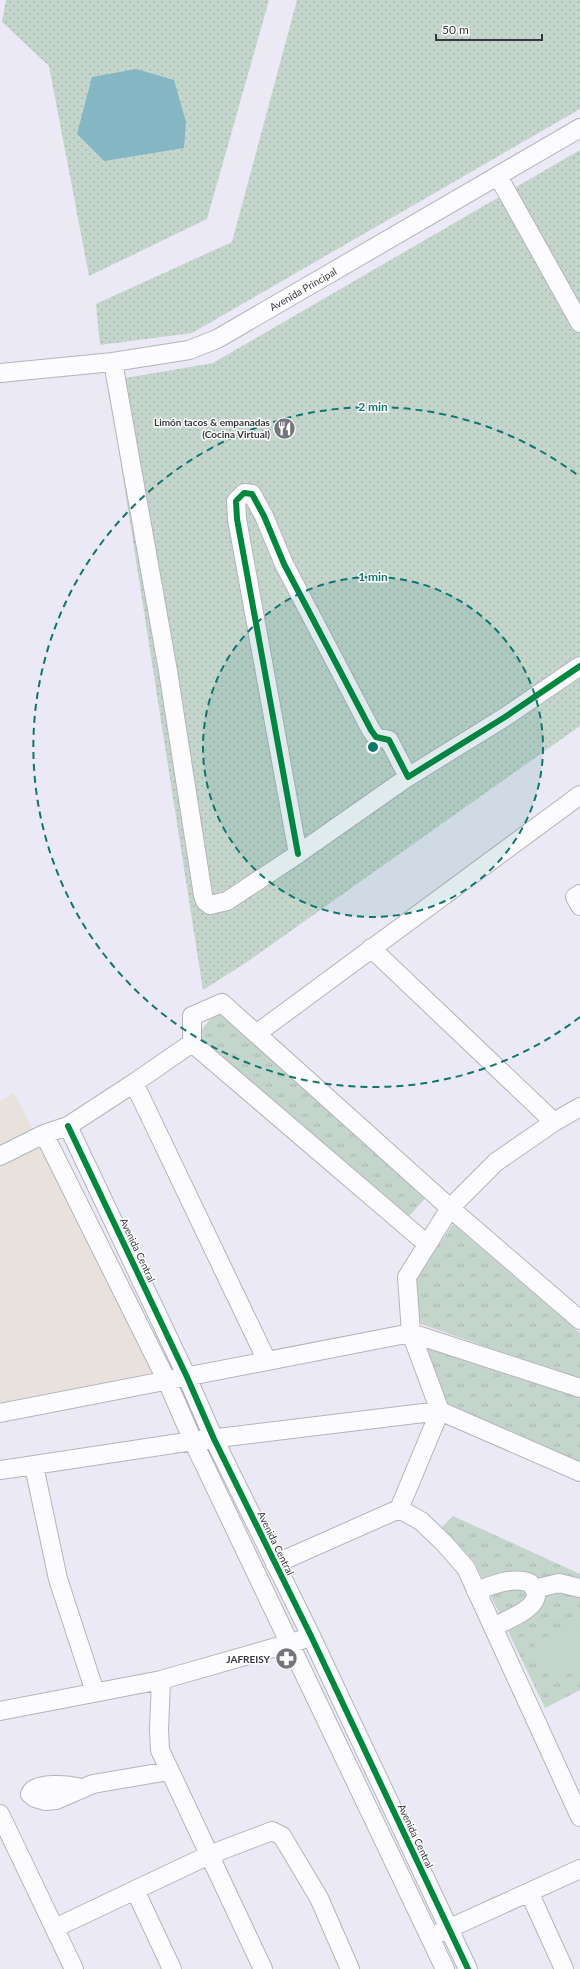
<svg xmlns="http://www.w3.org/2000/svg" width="580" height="1969" viewBox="0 0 580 1969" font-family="Lato,sans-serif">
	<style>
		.commercial { fill: #e9e1dc }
		.grass { fill: url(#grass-dots) }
		.park { fill: url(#park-tufts) }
		.pitch { fill: #c4d5cc }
		.water { fill: #84b7c3 }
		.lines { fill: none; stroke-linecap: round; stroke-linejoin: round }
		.minor-casing { stroke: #b5b4bd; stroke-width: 20 }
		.minor { stroke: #fcfcfe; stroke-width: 18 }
		.cycleway-casing { stroke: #fff; stroke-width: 8 }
		.cycleway { stroke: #00873e; stroke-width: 6 }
		.ring { fill: none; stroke: #0f766e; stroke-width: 2; stroke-dasharray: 7 5 }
		.labels { text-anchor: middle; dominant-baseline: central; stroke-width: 3; stroke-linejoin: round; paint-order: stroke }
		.street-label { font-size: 10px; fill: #38373f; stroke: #fff }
		.poi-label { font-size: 10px; font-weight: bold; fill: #38373f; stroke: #fff; text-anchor: end }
		.centre { fill: #0f766e; stroke: #fff; stroke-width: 2 }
		.ring-label { font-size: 12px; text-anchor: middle; font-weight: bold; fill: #0f766e; stroke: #fff; stroke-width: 3; stroke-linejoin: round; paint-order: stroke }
	</style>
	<defs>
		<pattern id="grass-dots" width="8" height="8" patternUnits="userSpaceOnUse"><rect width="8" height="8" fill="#c4d5cc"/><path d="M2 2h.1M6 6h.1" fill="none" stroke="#a9b7b0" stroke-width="1.8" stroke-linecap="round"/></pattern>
		<pattern id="park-tufts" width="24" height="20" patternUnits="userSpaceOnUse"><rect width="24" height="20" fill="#c4d5cc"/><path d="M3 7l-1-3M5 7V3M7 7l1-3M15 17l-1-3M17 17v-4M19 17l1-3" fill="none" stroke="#a9b7b0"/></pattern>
	</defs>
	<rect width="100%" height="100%" fill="#eae9f5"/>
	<path class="commercial" d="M 14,1093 L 155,1372 L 0,1405 L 0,1101 Z"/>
	<path class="grass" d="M 6,0 L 269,0 L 207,219 L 89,276 L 49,66 L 2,22 Z
		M 297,0 L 580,0 L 580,109 L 192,333 L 100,345 L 96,304 L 232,242 Z
		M 580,150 L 580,726 L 247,962 L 203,990 L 108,381 L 213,363 Z"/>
	<path class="park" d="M 222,1003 L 432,1191 L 409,1216 L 403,1224 L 192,1043 Z
		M 453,1224 L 580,1333 L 580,1380 L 421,1324 L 414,1282 Z
		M 425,1344 L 580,1397 L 580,1462 L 446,1403 Z
		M 453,1516 L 580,1574 L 580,1690 L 545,1708 L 475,1563 L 442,1527 Z"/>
	<path class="pitch" d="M 580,1624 L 580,1668 L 551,1681 L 534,1644 Z"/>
	<path class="water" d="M 136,69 L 174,80 L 186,122 L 184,148 L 104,161 L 77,134 L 92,77 Z"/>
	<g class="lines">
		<defs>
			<path id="minor" d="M 498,176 L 580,323
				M 113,362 L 168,671 L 203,895 L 205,901 L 210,905 L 227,901 L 298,854 L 408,777
				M 0,373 L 113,362 L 189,350 L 217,339 L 580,128
				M 298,854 L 237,519 L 236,501 L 244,493 L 252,494 L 264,516 L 284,564 L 371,730 L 376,737 L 389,740 L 408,777 L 505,717 L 580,666
				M 580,894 L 575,897 L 580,906
				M 371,948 L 554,1122
				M 256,1034 L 580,795
				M 134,1083 L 267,1361
				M 68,1126 L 187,1377 L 214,1439 L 311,1636 L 468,1969
				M 44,1134 L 167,1381 L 193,1441 L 445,1969
				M 0,1156 L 44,1134 L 68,1126 L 134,1083 L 192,1043
				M 427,1244 L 192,1043 L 192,1016 L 222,1003 L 450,1208 L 580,1320
				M 0,1413 L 411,1333 L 580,1388
				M 34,1466 L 58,1579 L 95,1692
				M 0,1470 L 193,1441 L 440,1411 L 580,1472
				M 399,1509 L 421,1521 L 444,1543 L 466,1568 L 580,1817
				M 275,1564 L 399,1509 L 440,1411 L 411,1333 L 407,1277 L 450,1208 L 496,1162 L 554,1122 L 580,1107
				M 534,1589 L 559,1583 L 580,1588
				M 476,1591 C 493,1585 513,1576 530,1583 C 532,1586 536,1590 536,1594 C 537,1609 505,1621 493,1627
				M 161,1680 L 159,1730 L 160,1750 L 263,1969
				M 0,1711 L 161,1680 L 301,1640
				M 81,1788 C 70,1785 35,1781 30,1794 L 35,1798 L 45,1801 L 56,1800 L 93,1784 L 169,1771
				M 0,1814 L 74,1969
				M 135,1890 L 172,1969
				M 529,1892 L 564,1969
				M 55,1928 L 209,1855 L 272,1831 L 282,1836 L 319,1898 L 350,1969
				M 439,1933 L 580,1869"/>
		</defs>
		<use href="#minor" class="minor-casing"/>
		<use href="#minor" class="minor"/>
		<defs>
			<path id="cycleway" d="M 298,854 L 237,519 L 236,501 L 244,493 L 252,494 L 264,516 L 284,564 L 371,730 L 376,737 L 389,740 L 408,777 L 505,717 L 580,666
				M 68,1126 L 187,1377 L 214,1439 L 311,1636 L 468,1969"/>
		</defs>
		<use href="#cycleway" class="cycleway-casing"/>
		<use href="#cycleway" class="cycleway"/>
	</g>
	<circle cx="373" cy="747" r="170" fill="#0f766e" fill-opacity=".12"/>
	<g class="ring">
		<circle cx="373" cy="747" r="170"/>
		<path d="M580 1017A340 340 0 1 1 580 477"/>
	</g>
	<defs>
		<symbol id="restaurant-disc" viewBox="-11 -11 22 22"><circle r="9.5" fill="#76757f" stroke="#fff"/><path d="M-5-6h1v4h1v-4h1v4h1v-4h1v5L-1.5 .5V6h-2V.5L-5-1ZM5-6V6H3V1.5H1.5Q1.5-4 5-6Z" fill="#fff"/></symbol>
		<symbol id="pharmacy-disc" viewBox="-11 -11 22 22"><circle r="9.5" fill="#76757f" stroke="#fff"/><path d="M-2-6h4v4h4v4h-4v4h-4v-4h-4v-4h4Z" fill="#fff"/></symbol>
	</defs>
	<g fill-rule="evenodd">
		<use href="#restaurant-disc" x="272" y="416" width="25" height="25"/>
		<use href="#pharmacy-disc" x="274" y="1646" width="25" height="25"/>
	</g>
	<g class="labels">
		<g class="street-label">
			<text transform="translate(303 289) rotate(-30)">Avenida Principal</text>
			<text transform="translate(138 1250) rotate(65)">Avenida Central</text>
			<text transform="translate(276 1543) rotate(64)">Avenida Central</text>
			<text transform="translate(416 1836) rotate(65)">Avenida Central</text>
		</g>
		<g class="poi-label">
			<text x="270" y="422">Limón tacos &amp; empanadas<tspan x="270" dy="12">(Cocina Virtual)</tspan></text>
			<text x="270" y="1659">JAFREISY</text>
		</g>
	</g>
	<circle cx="373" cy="747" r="6" class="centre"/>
	<g class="ring-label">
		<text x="373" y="411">2 min</text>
		<text x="373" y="581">1 min</text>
	</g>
	<path d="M436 34v6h106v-6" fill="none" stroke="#38373f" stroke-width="2"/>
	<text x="442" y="34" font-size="12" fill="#38373f" stroke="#ffffff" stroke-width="3" paint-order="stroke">50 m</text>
</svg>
